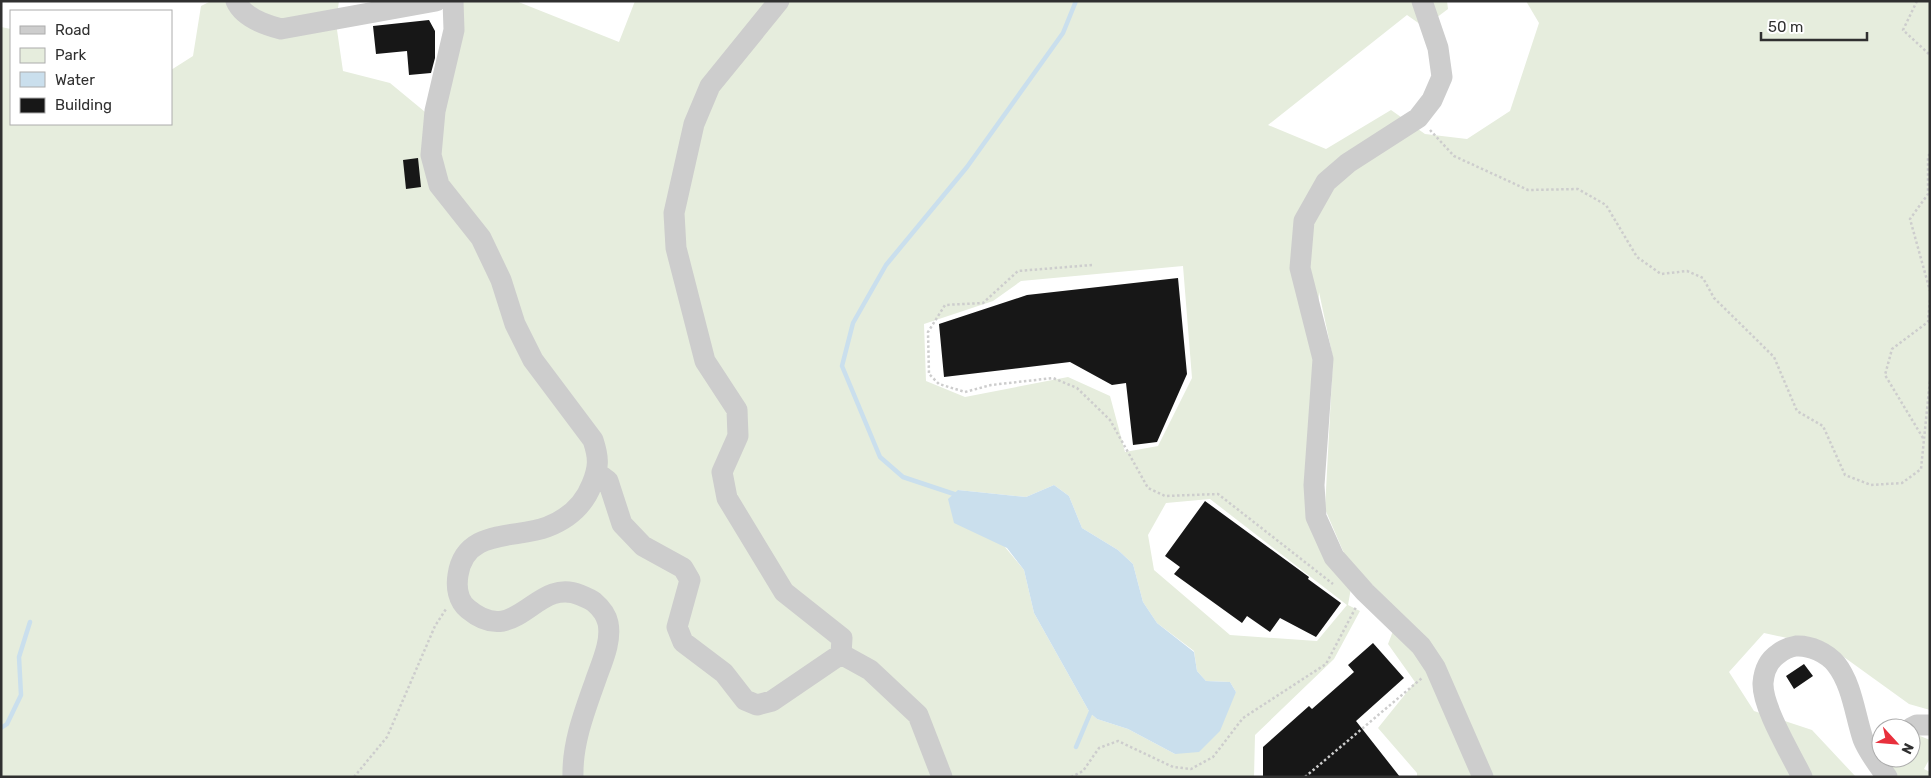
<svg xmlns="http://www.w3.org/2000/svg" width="1931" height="778" viewBox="0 0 1931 778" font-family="Rubik,sans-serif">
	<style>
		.green { fill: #e6eddd; fill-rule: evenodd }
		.water { fill: #cadfed }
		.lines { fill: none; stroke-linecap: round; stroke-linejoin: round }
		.stream { stroke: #cadfed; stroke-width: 4.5 }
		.building { fill: #171717 }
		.path { stroke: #cdcdcd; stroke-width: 2.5; stroke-dasharray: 2.5 2.5; stroke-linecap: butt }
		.minor { stroke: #cdcdcd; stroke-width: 21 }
	</style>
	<rect width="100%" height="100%" fill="#fff"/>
	<path class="green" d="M 211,1 L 339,1 L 336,23 L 343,71 L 390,83 L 436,121 L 457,1 L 516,1 L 619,42 L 635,1 L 1447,1 L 1448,9 L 1424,27 L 1407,15 L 1268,125 L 1326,149 L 1391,110 L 1425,134 L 1467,139 L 1510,111 L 1539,23 L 1526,1 L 1930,1 L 1930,710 L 1909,704 L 1830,647 L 1764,633 L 1729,672 L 1754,711 L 1812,730 L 1856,777 L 1417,777 L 1417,773 L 1378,728 L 1415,682 L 1388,644 L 1400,613 L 1346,558 L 1325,509 L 1333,358 L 1319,292 L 1310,527 L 1351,588 L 1348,605 L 1360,611 L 1334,659 L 1255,735 L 1254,777 L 1,777 L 1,27 L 11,29 L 11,124 L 171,124 L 171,70 L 193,56 L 201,6 ZM 1183,266 L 1192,378 L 1158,446 L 1125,452 L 1110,396 L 1068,377 L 965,397 L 926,381 L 924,324 L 993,301 L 1021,281 ZM 1054,485 L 1069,496 L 1082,528 L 1118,550 L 1133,564 L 1143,602 L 1157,623 L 1194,651 L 1197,671 L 1206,681 L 1230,682 L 1236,692 L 1175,754 L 1128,729 L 1097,719 L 1090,713 L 1034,613 L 1024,570 L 958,490 L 1026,497 ZM 1210,499 L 1347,605 L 1317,641 L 1230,635 L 1154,570 L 1148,535 L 1166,503 Z
		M 1920,736 L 1930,740 L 1930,758 L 1924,769 L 1930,772 L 1930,777 L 1895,777 L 1888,766 L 1891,758 L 1911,758 L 1911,739 Z"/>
	<path class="water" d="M 1054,485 L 1069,496 L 1082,528 L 1118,550 L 1133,564 L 1143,602 L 1157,623 L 1194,652 L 1197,671 L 1206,681 L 1230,682 L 1236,692 L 1220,731 L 1199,752 L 1175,754 L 1128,729 L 1097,719 L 1090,713 L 1034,613 L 1024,570 L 1007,548 L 954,523 L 948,499 L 958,490 L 1026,497 Z"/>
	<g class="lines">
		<path class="stream" d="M 957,495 L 903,477 L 880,457 L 842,366 L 853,323 L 886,265 L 967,167 L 1063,33 L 1076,1
			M 1,728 L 7,724 L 21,695 L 19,657 L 30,622
			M 1076,747 L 1092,709"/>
	</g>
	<path class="building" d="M 429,20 L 435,31 L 435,58 L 431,73 L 409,75 L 407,51 L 376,54 L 373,26 Z
		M 418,158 L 421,187 L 406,189 L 403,160 Z
		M 1178,278 L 1187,374 L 1157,442 L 1133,445 L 1126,383 L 1112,385 L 1070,362 L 944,377 L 939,324 L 1027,295 Z
		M 1205,501 L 1309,577 L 1308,579 L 1341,603 L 1316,637 L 1280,618 L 1270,632 L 1247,616 L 1242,623 L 1174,574 L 1180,567 L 1165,556 Z
		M 1373,643 L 1404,678 L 1356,721 L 1400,777 L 1263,777 L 1263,747 L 1309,706 L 1312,709 L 1354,672 L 1348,665 Z
		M 1804,664 L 1813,676 L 1794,689 L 1786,676 Z"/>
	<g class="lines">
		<path class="path" d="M 1917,1 L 1903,30 L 1930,55
			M 1430,130 L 1454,156 L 1528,190 L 1578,189 L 1606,205 L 1637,257 L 1661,274 L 1687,271 L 1703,278 L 1714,298 L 1774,357 L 1797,411 L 1823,426 L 1845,475 L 1871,485 L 1902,483 L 1921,469 L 1930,380
			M 1930,154 L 1928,156 L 1928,194 L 1910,219 L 1930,291
			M 1092,265 L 1018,271 L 983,303 L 945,305 L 928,332 L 929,374 L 939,384 L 965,392 L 991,385 L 1053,378 L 1077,388 L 1110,420 L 1148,488 L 1165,496 L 1218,494 L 1333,584
			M 1923,438 L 1885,375 L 1892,349 L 1928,322 L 1930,299
			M 354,777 L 387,737 L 435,626 L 446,609
			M 1071,777 L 1083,771 L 1099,748 L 1118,741 L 1173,767 L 1191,769 L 1213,757 L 1243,718 L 1326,664 L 1356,607
			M 1305,777 L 1422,678"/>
		<path class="minor" d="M 236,1 C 243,17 265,25 281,29 L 436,1
			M 453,1 L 454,30 L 435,111 L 431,155 L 439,185 L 481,238 L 501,280 L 515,324 L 533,360 L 593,440 C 599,458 599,467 592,484 C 584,505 568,519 547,527 C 515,539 465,528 458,575 C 456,587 458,601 468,609 C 517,650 535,576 580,595 C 585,597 590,599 594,602 C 601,608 606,614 608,623 C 612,642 601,664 595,682 C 584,713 572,744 573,777
			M 779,1 L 710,86 L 694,124 L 674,213 L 676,248 L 705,361 L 737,410 L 738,436 L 722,472 L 727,498 L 784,592 L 842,638 L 841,654
			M 1422,1 L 1438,48 L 1442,77 L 1432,100 L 1418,118 L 1348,163 L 1326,182 L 1304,221 L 1300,268 L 1323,359 L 1314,485 L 1316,517 L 1334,557 L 1365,592 L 1421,646 L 1435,667 L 1483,777
			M 596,472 L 608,481 L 622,524 L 643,546 L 683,568 L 690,580 L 677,627 L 683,642 L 724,673 L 745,700 L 757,705 L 772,701 L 841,654
			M 841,654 L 870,670 L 918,715 L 942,777
			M 1911,728 L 1917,725 L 1930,725
			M 1802,777 C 1791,754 1762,707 1763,683 C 1764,671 1769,660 1778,654 C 1783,650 1790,647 1796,646 C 1810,645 1827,653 1836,664 C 1852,684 1855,715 1863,739 C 1868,752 1879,766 1887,777"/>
	</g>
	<rect width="1931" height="778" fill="none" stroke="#303030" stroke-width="5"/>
	<rect x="10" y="10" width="162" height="115" fill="#ffffff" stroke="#acacac"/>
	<rect x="20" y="26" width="25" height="8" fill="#cdcdcd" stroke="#acacac"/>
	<text x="55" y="35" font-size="15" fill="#303030">Road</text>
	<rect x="20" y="48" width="25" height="15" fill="#e6eddd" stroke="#acacac"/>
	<text x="55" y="60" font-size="15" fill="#303030">Park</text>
	<rect x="20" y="72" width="25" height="15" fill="#cadfed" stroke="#acacac"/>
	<text x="55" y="85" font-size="15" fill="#303030">Water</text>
	<rect x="20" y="98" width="25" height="15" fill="#171717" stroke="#acacac"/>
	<text x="55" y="110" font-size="15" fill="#303030">Building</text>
	<g transform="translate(1896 743) rotate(116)"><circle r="24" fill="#ffffff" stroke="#acacac"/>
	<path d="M0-4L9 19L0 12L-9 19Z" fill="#e8303c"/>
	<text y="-8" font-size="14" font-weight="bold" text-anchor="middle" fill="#303030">N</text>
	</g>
	<path d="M1761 32v8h106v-8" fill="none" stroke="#303030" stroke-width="2.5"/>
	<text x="1768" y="32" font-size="15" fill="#303030" stroke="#ffffff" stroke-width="4" paint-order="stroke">50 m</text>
</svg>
